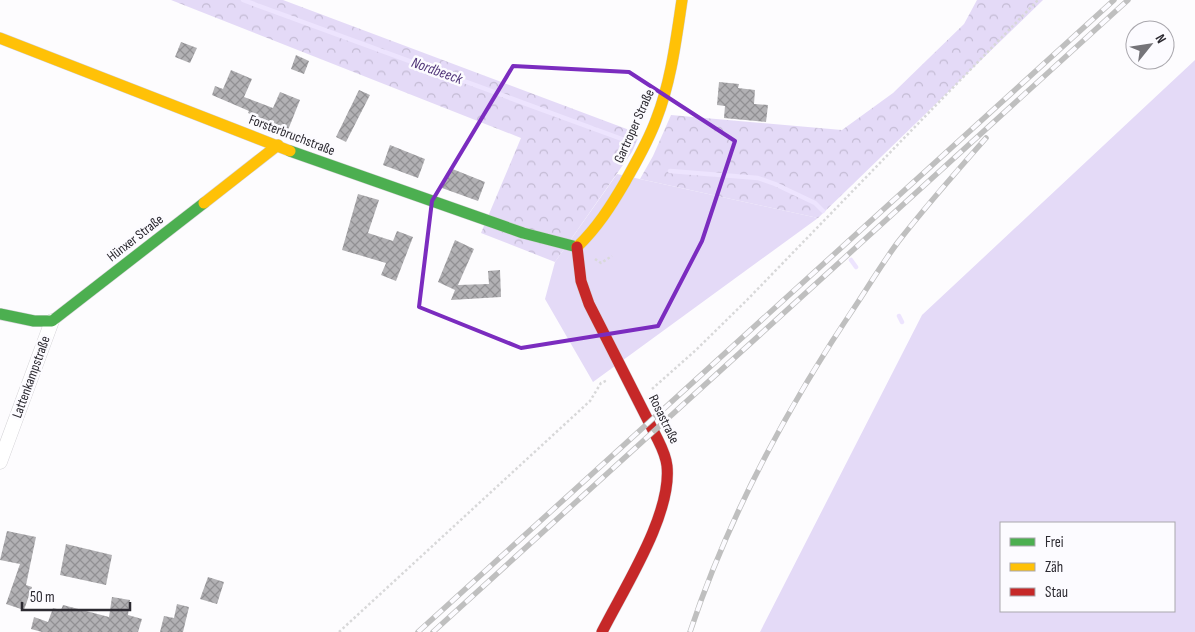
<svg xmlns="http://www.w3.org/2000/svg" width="1195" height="632" viewBox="0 0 1195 632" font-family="'Sofia Sans Condensed',sans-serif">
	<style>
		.grass { fill: #e4daf7; fill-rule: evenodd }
		.forest { fill: url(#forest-crowns) }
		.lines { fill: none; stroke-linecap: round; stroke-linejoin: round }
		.stream { stroke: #ede4fe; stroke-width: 4.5 }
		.building { fill: url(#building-cross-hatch) }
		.street-casing { stroke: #d3d2d6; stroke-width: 15 }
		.fast-casing { stroke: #d3d2d6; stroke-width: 12 }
		.slow-casing { stroke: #d3d2d6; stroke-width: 12 }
		.jam-casing { stroke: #d3d2d6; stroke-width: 12 }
		.path { stroke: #d8d8d9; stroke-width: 2.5; stroke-dasharray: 2.5 2.5; stroke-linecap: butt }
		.street { stroke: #fff; stroke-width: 14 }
		.fast { stroke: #4caf50; stroke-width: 11 }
		.slow { stroke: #ffc107; stroke-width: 11 }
		.jam { stroke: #c62828; stroke-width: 11 }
		.rail-casing { stroke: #bfbfbf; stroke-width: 5.5 }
		.rail { stroke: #fcfbff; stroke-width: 4; stroke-dasharray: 11; stroke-linecap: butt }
		.marked { fill: none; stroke: #7b2cbf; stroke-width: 4; stroke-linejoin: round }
		.labels { text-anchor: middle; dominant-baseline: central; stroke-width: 5; stroke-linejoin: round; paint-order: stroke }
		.street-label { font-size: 14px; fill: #2c2a31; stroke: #fcfbff }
		.water-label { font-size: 15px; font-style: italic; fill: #513679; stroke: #fcfbff }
	</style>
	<defs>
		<pattern id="forest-crowns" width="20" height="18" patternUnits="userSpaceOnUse" patternTransform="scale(1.25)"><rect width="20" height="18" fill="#e4daf7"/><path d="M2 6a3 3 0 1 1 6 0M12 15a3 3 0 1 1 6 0" fill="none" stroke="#c4bbd4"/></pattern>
		<pattern id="building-cross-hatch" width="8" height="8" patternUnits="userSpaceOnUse" patternTransform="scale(1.25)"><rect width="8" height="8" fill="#b2b1b4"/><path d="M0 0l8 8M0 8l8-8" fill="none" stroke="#919093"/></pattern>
	</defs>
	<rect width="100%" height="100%" fill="#fdfcfe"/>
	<path class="grass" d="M 1195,60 L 1195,632 L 760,632 L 922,315 ZM 1001,523 L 1174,523 L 1174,611 L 1001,611 Z
		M 617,174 L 818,218 L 593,382 L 545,299 L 555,262 Z"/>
	<path class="forest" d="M 171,0 L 283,0 L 640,134 L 632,152 L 555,262 L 481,233 L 521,138 Z
		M 977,0 L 1043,0 L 818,218 L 640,179 L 653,156 L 671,115 L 842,130 L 893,93 L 964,24 Z"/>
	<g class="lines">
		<path class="stream" d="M 243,0 L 630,142
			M 670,171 L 758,178 L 775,184 L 815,203 L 823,211
			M 851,260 L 856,267
			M 899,316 L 902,322"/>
	</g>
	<path class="building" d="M 181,42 L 197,48 L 190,63 L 175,57 Z
		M 296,55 L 309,61 L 304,74 L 291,69 Z
		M 231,70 L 252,79 L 244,97 L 273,108 L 280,92 L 300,100 L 288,130 L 248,113 L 249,111 L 212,95 L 215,86 L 223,89 Z
		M 719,82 L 739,84 L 738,88 L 755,90 L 754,104 L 768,105 L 766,122 L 724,118 L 725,106 L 717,105 Z
		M 359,90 L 370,95 L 346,142 L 336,137 Z
		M 390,145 L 425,159 L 418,178 L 383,165 Z
		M 450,168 L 485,182 L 478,201 L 442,188 Z
		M 358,194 L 379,200 L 368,233 L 393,241 L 397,231 L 413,237 L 396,281 L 381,275 L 386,263 L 342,250 Z
		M 455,240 L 474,249 L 458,285 L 489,284 L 488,271 L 500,270 L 501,297 L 451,300 L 455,290 L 438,282 Z
		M 7,531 L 36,537 L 26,585 L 32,587 L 24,610 L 6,604 L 20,564 L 0,560 Z
		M 66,544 L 112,555 L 106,585 L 60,575 Z
		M 208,577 L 224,582 L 217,604 L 200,599 Z
		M 112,597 L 130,600 L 128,615 L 142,619 L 138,632 L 42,632 L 31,629 L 34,617 L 48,622 L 53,608 L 61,610 L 63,605 L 109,617 Z
		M 177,604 L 189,607 L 183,632 L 160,632 L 164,616 L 174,618 Z"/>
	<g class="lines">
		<defs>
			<path id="street" d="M 0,462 L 52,321"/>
			<path id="fast" d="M 290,151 L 523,233 L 577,247
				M 0,314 L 34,321 L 52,321 L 204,203"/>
			<path id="slow" d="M 0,38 L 290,151
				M 204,203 L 278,145
				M 577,247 C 597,228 611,206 625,182 C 636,162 648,142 656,120 C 671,82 676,40 682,0"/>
			<path id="jam" d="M 577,247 L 581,281 L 589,304 L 658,440 C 662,448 666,457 667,466 C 672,515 624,588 602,632"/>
		</defs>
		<use href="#street" class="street-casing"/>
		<use href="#fast" class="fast-casing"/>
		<use href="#slow" class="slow-casing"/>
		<use href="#jam" class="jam-casing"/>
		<path class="path" d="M 595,259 L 601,263 L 612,256
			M 652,389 L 696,350 L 747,300 L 1038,0
			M 339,632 L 590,401 L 601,383 L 608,380"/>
		<use href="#street" class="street"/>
		<use href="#fast" class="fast"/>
		<use href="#slow" class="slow"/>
		<use href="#jam" class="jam"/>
		<defs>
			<path id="rail" d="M 418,632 L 1114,0
				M 433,632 L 1128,0
				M 690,632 C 729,515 789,404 858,302 C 871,282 884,261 898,242 C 926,206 956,172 986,138"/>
		</defs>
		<use href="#rail" class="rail-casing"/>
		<use href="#rail" class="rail"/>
	</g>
	<path class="marked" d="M 513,66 L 629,72 L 735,141 L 702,241 L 658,326 L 521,348 L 419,307 L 432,201 Z"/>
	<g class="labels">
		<g class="street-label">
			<text transform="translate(634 126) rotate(-66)">Gartroper Straße</text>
			<text transform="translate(292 135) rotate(21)">Forsterbruchstraße</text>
			<text transform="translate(135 238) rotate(-38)">Hünxer Straße</text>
			<text transform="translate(31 377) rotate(-70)">Lattenkampstraße</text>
			<text transform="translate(664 419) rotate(64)">Rosastraße</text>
		</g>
		<g class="water-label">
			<text transform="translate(437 71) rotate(20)">Nordbeeck</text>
		</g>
	</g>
	<rect x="1000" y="522" width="175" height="90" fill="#fcfbff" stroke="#a9a7ad"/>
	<rect x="1010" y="538" width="25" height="8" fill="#4caf50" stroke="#a9a7ad"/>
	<text x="1045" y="547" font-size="15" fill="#2c2a31">Frei</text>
	<rect x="1010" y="563" width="25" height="8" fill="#ffc107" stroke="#a9a7ad"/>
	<text x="1045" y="572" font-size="15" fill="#2c2a31">Zäh</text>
	<rect x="1010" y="588" width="25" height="8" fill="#c62828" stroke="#a9a7ad"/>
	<text x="1045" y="597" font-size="15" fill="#2c2a31">Stau</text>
	<g transform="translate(1150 45) rotate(60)"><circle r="24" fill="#fcfbff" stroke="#a9a7ad"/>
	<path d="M0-4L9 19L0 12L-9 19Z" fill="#757479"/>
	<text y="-8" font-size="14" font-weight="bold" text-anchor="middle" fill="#2c2a31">N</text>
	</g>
	<path d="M22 602v8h108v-8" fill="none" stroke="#2c2a31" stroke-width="2.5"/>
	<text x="30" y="602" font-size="15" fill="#2c2a31" stroke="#fcfbff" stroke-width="4" paint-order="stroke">50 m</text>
</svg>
